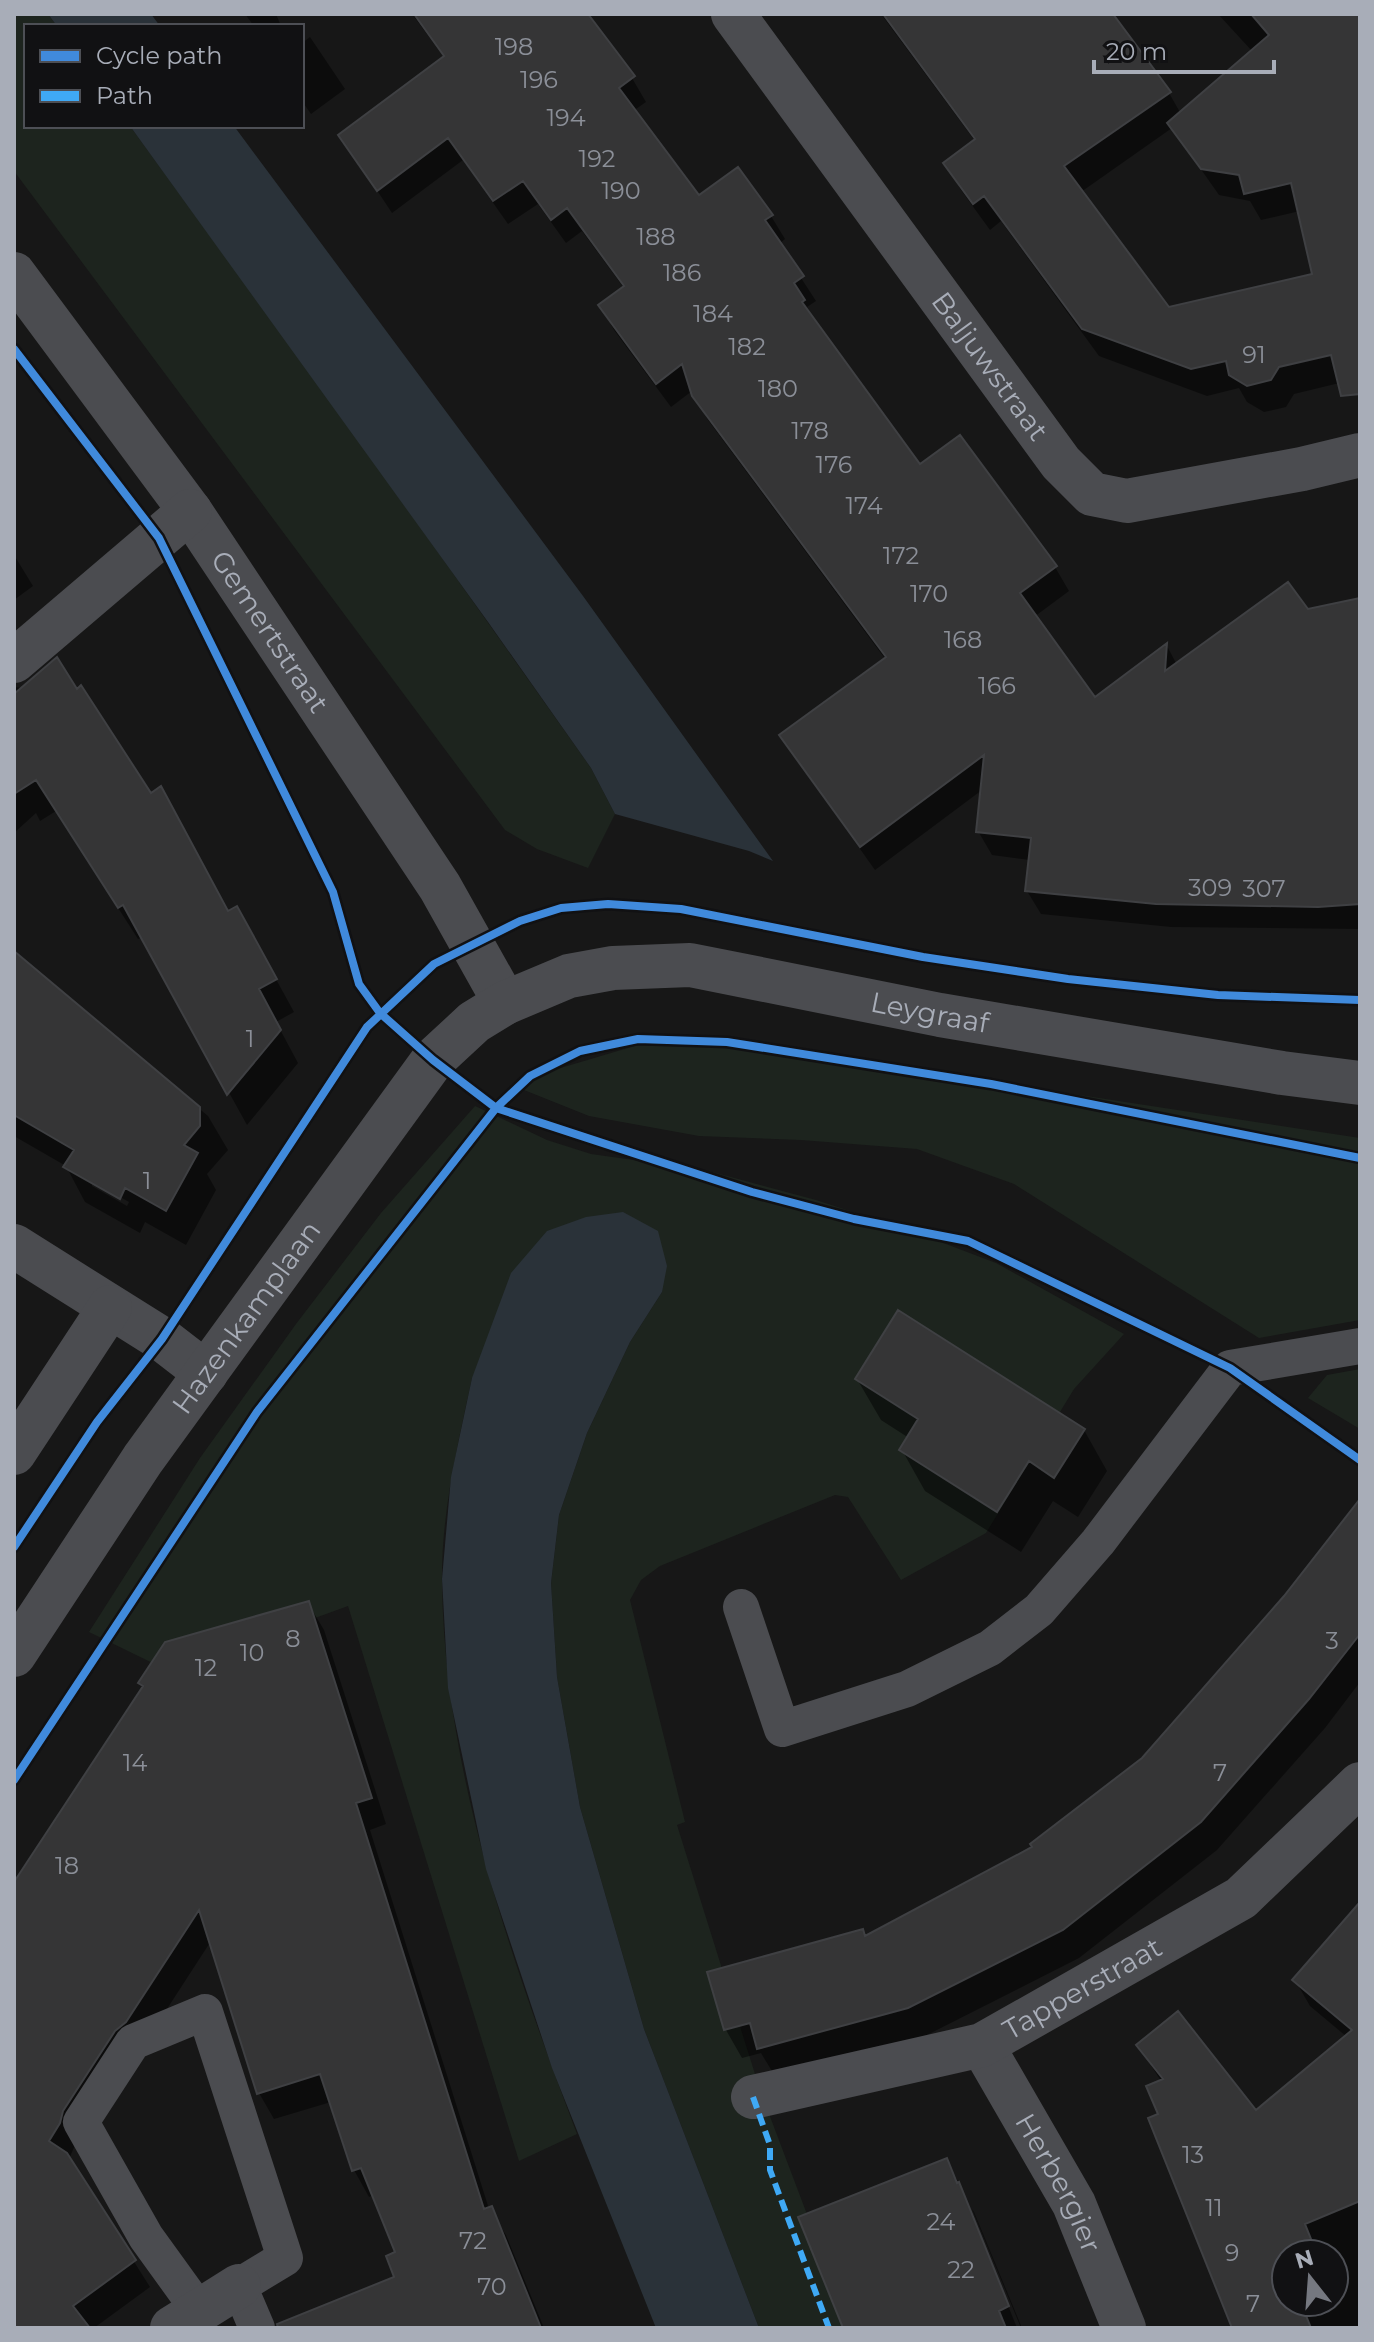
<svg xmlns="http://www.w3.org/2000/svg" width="1374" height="2342" viewBox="0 0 1374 2342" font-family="Montserrat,sans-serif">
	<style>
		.green { fill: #1d241e }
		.water { fill: #2a3239 }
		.shadow { fill: #0007; fill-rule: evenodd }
		.building { fill: #353536; stroke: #3f4043; stroke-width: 2 }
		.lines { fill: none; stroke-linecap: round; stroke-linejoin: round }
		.service { stroke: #4b4c50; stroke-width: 36 }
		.minor { stroke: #4b4c50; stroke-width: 44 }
		.tertiary { stroke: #4b4c50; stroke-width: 44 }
		.quiet { stroke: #3fa9f5; stroke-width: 6; stroke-dasharray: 12 6; stroke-linecap: butt }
		.cycleway-casing { stroke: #111113; stroke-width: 13 }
		.cycleway { stroke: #408adc; stroke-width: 8 }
		.labels { text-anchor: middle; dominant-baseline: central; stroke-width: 6; stroke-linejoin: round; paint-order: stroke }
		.number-label { font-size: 24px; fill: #8b8f98 }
		.street-label { font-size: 28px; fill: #a8adb8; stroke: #111113 }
	</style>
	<rect width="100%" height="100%" fill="#171717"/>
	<path class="green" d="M 14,14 L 48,14 L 57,26 L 26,26 L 26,126 L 130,126 L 345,421 L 591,768 L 615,814 L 588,868 L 537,849 L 505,830 L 14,171 Z
		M 692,1042 L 826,1056 L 1360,1138 L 1360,1320 L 1259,1338 L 1014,1184 L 917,1149 L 801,1140 L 699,1136 L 589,1116 L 519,1088 L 537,1075 L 638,1045 Z
		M 475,1106 L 547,1140 L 591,1154 L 705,1170 L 816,1200 L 917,1233 L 996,1263 L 1124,1334 L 1074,1389 L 986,1533 L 901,1580 L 848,1497 L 835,1495 L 660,1566 L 641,1580 L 630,1600 L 685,1822 L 677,1825 L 760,2090 L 850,2328 L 759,2328 L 644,2029 L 580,1807 L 557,1677 L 551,1583 L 559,1515 L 587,1433 L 630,1342 L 662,1292 L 472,1378 C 458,1444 441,1513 442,1582 C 444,1771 511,1959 577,2134 L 519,2161 L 348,1606 L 169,1671 L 89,1632 L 200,1458 L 296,1324 L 381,1213 Z
		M 1360,1369 L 1360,1429 L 1308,1398 L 1327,1375 Z"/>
	<path class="water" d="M 48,14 L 151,14 L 160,26 L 57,26 Z
		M 130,126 L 234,126 L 583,596 L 773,861 L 749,851 L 615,814 L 591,768 L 488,622 Z
		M 623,1212 L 658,1231 L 667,1266 L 662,1292 L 630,1342 L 587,1433 L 559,1515 L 551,1583 L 557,1677 L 580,1807 L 644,2029 L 759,2328 L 656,2328 L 552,2068 L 486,1869 L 448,1688 L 442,1579 L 451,1477 L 472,1378 L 511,1273 L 547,1231 L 586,1217 Z"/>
	<path class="shadow" d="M 245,14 L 276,14 L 281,26 L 254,26 Z
		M 412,14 L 586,14 L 632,78 L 646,102 L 633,111 L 699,198 L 771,216 L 785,239 L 779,244 L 816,301 L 807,307 L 817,324 L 920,467 L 1055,567 L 1069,591 L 1034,617 L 1094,700 L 1167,646 L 1177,665 L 1360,684 L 1360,929 L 1171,927 L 1041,914 L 1027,891 L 1030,860 L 992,855 L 978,831 L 982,790 L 875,870 L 796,759 L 782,736 L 886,660 L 708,420 L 692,391 L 671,407 L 614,330 L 601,306 L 624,288 L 582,231 L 566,243 L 538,204 L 508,224 L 463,160 L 392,213 L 341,136 L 444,57 Z
		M 881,14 L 1111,14 L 1169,93 L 1181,114 L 1252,51 L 1218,14 L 1360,14 L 1360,378 L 1294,394 L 1286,407 L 1264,412 L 1247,402 L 1239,388 L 1207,396 L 1099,356 L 1001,221 L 990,230 L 961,190 L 945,163 L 975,141 ZM 1172,128 L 1219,195 L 1250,201 L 1261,220 L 1300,211 L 1315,275 L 1168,309 L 1081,192 Z
		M 310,37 L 345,89 L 311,114 L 302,101 L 302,43 Z
		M 14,555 L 33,586 L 14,600 Z
		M 14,687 L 22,688 L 255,941 L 294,1012 L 276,1022 L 298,1063 L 247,1125 L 143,937 L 138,939 L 56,811 L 40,821 L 36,813 L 14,833 Z
		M 14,954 L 208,1116 L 228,1150 L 207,1174 L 216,1190 L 186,1245 L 145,1222 L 140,1233 L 85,1202 L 66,1166 L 14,1136 ZM 92,1181 L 129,1202 L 127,1206 L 92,1186 Z
		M 857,1379 L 1084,1430 L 1107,1471 L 1078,1517 L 1053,1501 L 1021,1552 L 925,1491 L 902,1450 L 909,1438 L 881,1420 Z
		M 1360,1508 L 1360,1682 L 1325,1728 L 1217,1850 L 1079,1958 L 925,2036 L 775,2076 L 761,2053 L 742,2058 L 726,2030 L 865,1938 L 1034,1848 L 1143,1760 Z
		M 308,1603 L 324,1630 L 386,1824 L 370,1830 L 489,2209 L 506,2235 L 544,2328 L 292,2328 L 397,2278 L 397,2254 L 374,2195 L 369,2197 L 354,2170 L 331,2102 L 274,2119 L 259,2093 L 211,1941 L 141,2049 L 78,2138 L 69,2159 L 150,2287 L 94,2328 L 14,2328 L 14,1887 L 143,1688 L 140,1683 Z
		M 1360,1912 L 1360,2328 L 1234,2328 L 1160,2116 L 1161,2081 L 1138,2045 L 1255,2112 L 1347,2037 L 1310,2006 L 1295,1980 ZM 1286,2254 L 1334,2254 L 1334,2302 L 1286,2302 Z
		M 946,2160 L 961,2187 L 1017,2328 L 845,2328 Z
		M 972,2209 L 974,2212 L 1022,2328 L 1021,2328 Z"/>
	<path class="building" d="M 414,14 L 588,14 L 635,76 L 619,88 L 699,195 L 738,167 L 773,215 L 765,220 L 804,276 L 794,283 L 805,300 L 802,302 L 920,464 L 960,435 L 1057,566 L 1020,593 L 1095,697 L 1167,643 L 1165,671 L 1288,582 L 1308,609 L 1360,598 L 1360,904 L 1318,907 L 1156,904 L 1025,891 L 1031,838 L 976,832 L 984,755 L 860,847 L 779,735 L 886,657 L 692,396 L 682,364 L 656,384 L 598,305 L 624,286 L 567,208 L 551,220 L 523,181 L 493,201 L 448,138 L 377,191 L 338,135 L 444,56 Z
		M 883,14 L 1113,14 L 1171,92 L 1064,166 L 1169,307 L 1312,274 L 1291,183 L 1244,194 L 1239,175 L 1201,169 L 1167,123 L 1269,35 L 1251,14 L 1360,14 L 1360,394 L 1341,396 L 1331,355 L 1279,367 L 1271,380 L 1247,386 L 1229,375 L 1226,361 L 1191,369 L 1082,329 L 984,196 L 973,204 L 943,163 L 975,139 Z
		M 57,657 L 77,689 L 81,685 L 151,793 L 161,786 L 228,911 L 237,906 L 277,979 L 259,989 L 281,1030 L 227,1095 L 123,905 L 118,908 L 36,780 L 14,794 L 14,694 Z
		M 14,951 L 200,1107 L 200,1126 L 184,1145 L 198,1153 L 166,1211 L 125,1188 L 120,1199 L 63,1167 L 74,1150 L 14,1115 Z
		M 898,1310 L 1085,1429 L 1054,1478 L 1029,1461 L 997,1512 L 899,1450 L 918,1419 L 855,1379 Z
		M 1360,1499 L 1360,1634 L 1309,1699 L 1201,1822 L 1063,1930 L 908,2008 L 757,2049 L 750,2023 L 724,2030 L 707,1972 L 863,1929 L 865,1936 L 1032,1847 L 1030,1844 L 1142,1758 L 1284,1596 Z
		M 309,1601 L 372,1798 L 356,1803 L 484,2209 L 492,2206 L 541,2328 L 278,2328 L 277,2324 L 394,2277 L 386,2256 L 395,2252 L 361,2168 L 352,2171 L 320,2074 L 257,2094 L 199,1910 L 126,2022 L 115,2031 L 63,2111 L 60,2123 L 49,2141 L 67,2153 L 136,2260 L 73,2306 L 90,2328 L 14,2328 L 14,1882 L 143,1686 L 138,1683 L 165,1642 Z
		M 1360,1902 L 1360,2201 L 1305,2224 L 1317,2254 L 1286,2254 L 1286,2302 L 1333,2302 L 1305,2313 L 1311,2328 L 1232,2328 L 1148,2118 L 1158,2114 L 1146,2086 L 1163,2079 L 1136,2045 L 1178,2011 L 1256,2110 L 1352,2030 L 1292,1980 Z
		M 947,2158 L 957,2183 L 959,2182 L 1009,2306 L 999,2311 L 1006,2328 L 843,2328 L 798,2217 Z"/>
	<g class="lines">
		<path class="service" d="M 741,1607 L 782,1729 L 907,1689 L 990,1648 L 1039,1610 L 1098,1542 L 1230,1368 L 1360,1346
			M 198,2309 L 146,2237 L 81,2122 L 133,2042 L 205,2012 L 285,2258 L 239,2286 L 257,2328"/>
		<g class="minor">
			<path id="s1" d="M 733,14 L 1061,463 L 1092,494 L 1127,501 L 1302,469 L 1360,455"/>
			<path id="s2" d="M 14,274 L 190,511 L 440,887 L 505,1003"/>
			<path d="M 14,661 L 190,511"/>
			<path d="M 14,1246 L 162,1339 L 206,1373"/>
			<path d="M 14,1453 L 110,1307"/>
			<path id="s3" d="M 982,2045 L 1074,2204 L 1124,2328"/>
			<path id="s4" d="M 753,2097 L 982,2045 L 1241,1898 L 1360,1784"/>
			<path d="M 172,2328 L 239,2286"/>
		</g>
		<path class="tertiary" id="s5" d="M 14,1655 L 143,1459 L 433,1060 L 474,1022 L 505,1003 L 569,976 L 613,968 L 690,965 L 940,1015 L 1282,1073 L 1360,1083"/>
		<path class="quiet" d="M 753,2097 L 770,2145 L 770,2170 L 829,2328"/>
		<defs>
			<path id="cycleway" d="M 14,349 L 159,538 L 333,892 L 359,984 L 380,1013 L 433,1060 L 496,1108 L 752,1192 L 854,1219 L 968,1241 L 1230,1368 L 1360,1460
				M 14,1547 L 97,1422 L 162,1339 L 367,1027 L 434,964 L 520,921 L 561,908 L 608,904 L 681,909 L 923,957 L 1068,979 L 1218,995 L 1360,1000
				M 14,1780 L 257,1412 L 496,1108 L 530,1076 L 580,1051 L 638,1039 L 727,1042 L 991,1084 L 1360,1158"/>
		</defs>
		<use href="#cycleway" class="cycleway-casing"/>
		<use href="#cycleway" class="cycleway"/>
	</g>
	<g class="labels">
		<g class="number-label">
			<text x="514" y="46">198</text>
			<text x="539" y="79">196</text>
			<text x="566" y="117">194</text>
			<text x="597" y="158">192</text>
			<text x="621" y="190">190</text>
			<text x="656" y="236">188</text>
			<text x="682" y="272">186</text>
			<text x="713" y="313">184</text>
			<text x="747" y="346">182</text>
			<text x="1254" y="354">91</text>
			<text x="778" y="388">180</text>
			<text x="810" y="430">178</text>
			<text x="834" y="464">176</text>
			<text x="864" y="505">174</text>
			<text x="901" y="555">172</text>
			<text x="929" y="593">170</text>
			<text x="963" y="639">168</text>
			<text x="997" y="685">166</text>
			<text x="1210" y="887">309</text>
			<text x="1264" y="888">307</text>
			<text x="250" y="1038">1</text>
			<text x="147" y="1180">1</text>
			<text x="293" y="1638">8</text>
			<text x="1332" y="1640">3</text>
			<text x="252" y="1652">10</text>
			<text x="206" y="1667">12</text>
			<text x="135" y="1762">14</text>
			<text x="1220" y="1772">7</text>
			<text x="67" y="1865">18</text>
			<text x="1193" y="2154">13</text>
			<text x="1214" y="2207">11</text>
			<text x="941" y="2221">24</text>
			<text x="473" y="2240">72</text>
			<text x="1232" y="2252">9</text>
			<text x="961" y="2269">22</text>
			<text x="492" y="2286">70</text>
			<text x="1253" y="2303">7</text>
		</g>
		<g class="street-label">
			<text stroke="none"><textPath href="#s1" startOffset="436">Baljuwstraat</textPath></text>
			<text stroke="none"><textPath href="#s2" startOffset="440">Gemertstraat</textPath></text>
			<text stroke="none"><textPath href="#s5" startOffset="1256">Leygraaf</textPath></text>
			<text stroke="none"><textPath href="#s5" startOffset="410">Hazenkamplaan</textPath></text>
			<text stroke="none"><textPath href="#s4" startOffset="350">Tapperstraat</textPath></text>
			<text stroke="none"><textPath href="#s3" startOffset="158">Herbergier</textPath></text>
		</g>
	</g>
	<rect width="1374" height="2342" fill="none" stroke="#a8adb8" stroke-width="32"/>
	<rect x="24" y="24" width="280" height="104" fill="#111113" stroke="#4d4f55" stroke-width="2"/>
	<rect x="40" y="50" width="40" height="12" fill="#408adc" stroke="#4d4f55" stroke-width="2"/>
	<text x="96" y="64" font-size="24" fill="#a8adb8">Cycle path</text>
	<rect x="40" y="90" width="40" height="12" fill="#3fa9f5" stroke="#4d4f55" stroke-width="2"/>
	<text x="96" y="104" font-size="24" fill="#a8adb8">Path</text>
	<g transform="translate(1310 2278) rotate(343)"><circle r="38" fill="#111113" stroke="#4d4f55" stroke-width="2"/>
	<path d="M0-6L14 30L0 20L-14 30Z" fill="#757880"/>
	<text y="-12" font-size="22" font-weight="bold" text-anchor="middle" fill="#a8adb8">N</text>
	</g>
	<path d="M1094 60v12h180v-12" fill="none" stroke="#a8adb8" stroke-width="4"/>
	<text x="1106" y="60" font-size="24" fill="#a8adb8" stroke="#111113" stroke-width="6" paint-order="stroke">20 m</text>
</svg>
